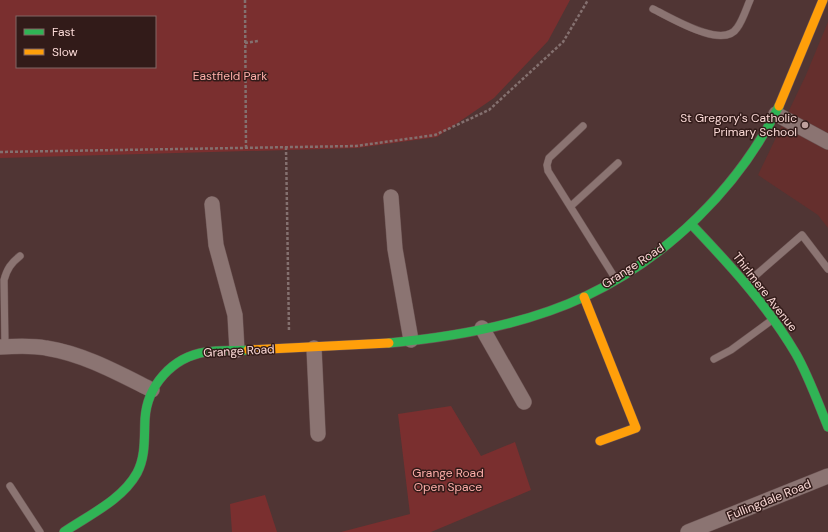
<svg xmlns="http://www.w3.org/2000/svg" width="828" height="532" viewBox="0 0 828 532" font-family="'DM Sans',sans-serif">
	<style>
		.built { fill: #652f2d }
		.green { fill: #7a2f2f; fill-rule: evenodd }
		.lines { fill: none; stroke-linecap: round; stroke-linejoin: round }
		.lane-casing { stroke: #6b5352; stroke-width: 8 }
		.street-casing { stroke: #6b5352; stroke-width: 16 }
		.fast-casing { stroke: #6b5352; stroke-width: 10 }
		.slow-casing { stroke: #6b5352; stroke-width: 10 }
		.path { stroke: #84706f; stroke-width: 2.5; stroke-dasharray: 3 2; stroke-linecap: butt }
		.lane { stroke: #8b7472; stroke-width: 7 }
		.street { stroke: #8b7472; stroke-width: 15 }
		.fast { stroke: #30b455; stroke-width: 9 }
		.slow { stroke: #ff9f0a; stroke-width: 9 }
		.poi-dot { fill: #bea09d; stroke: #321b19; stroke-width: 1.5 }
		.labels { text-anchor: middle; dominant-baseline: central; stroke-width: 3; stroke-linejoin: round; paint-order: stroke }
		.park-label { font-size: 12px; fill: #fdaea9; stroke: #321b19 }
		.poi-label { font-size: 12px; fill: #fad9d6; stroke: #321b19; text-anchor: end }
		.street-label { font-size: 12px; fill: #fad9d6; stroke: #321b19 }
	</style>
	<rect width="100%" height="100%" fill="#503534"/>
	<path class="built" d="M 828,22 L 828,228 L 818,215 L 758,175 L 806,75 Z"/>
	<path class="green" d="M 0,0 L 570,0 L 548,41 L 494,98 L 437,137 L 357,148 L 0,158 ZM 17,17 L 155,17 L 155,67 L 17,67 Z
		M 451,406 L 481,456 L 515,442 L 531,490 L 431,532 L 341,532 L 410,514 L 398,414 Z
		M 265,495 L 277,532 L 232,532 L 230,504 Z"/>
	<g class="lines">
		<defs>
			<path id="lane" d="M 653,9 C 670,17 723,50 737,28 C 743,20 746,9 750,0
				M 583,126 L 549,158 L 547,165 L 548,171 L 615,278
				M 571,206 L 618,163
				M 748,282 L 802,235 L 828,269
				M 5,347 L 4,280 C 7,269 11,263 20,256
				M 714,359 L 731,350 L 772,320
				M 10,486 L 40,532"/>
			<path id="street" d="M 776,114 L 828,142
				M 391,197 L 395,249 L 411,340
				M 212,204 L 216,245 L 235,315 L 237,350
				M 482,328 L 524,402
				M 0,347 C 15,346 31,345 46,348 C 84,354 118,373 152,390
				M 314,348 L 318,434
				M 688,532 L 828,476"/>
			<path id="fast" d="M 691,224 C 729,264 768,306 796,354 C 809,377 818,403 828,427
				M 389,343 C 455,337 525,325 586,296 C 668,257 739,187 779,106
				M 64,532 C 89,515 122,500 137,473 C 146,456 144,437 145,419 C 147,386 172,357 206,352 C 219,350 234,351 248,350"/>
			<path id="slow" d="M 779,106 L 823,0
				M 584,297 L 636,428 L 600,441
				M 248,350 L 389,343"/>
		</defs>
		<use href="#lane" class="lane-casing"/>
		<use href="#street" class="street-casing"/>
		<use href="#fast" class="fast-casing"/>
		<use href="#slow" class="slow-casing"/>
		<path class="path" d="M 245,0 L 246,149
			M 245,43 L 258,41
			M 286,147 L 289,332
			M 0,152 L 356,146 L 435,135 L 489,110 L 563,42 L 588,0"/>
		<use href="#lane" class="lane"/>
		<use href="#street" class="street"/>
		<use href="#fast" class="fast"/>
		<use href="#slow" class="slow"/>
	</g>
	<circle class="poi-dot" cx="805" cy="125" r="4"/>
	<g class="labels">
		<g class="park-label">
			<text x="230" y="76">Eastfield Park</text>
			<text x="448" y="473">Grange Road<tspan x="448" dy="14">Open Space</tspan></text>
		</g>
		<g class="poi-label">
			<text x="797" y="118">St Gregory's Catholic<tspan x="797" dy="14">Primary School</tspan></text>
		</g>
		<g class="street-label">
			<text transform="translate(633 266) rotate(-33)">Grange Road</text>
			<text transform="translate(765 292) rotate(52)">Thirlmere Avenue</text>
			<text transform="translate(239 351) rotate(-3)">Grange Road</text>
			<text transform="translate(769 500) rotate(-22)">Fullingdale Road</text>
		</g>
	</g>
	<rect x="16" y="16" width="140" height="52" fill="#321b19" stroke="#826765"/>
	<rect x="24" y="29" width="20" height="6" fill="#30b455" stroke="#826765"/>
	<text x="52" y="36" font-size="12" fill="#fad9d6">Fast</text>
	<rect x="24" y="49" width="20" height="6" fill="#ff9f0a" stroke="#826765"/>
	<text x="52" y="56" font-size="12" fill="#fad9d6">Slow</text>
</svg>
